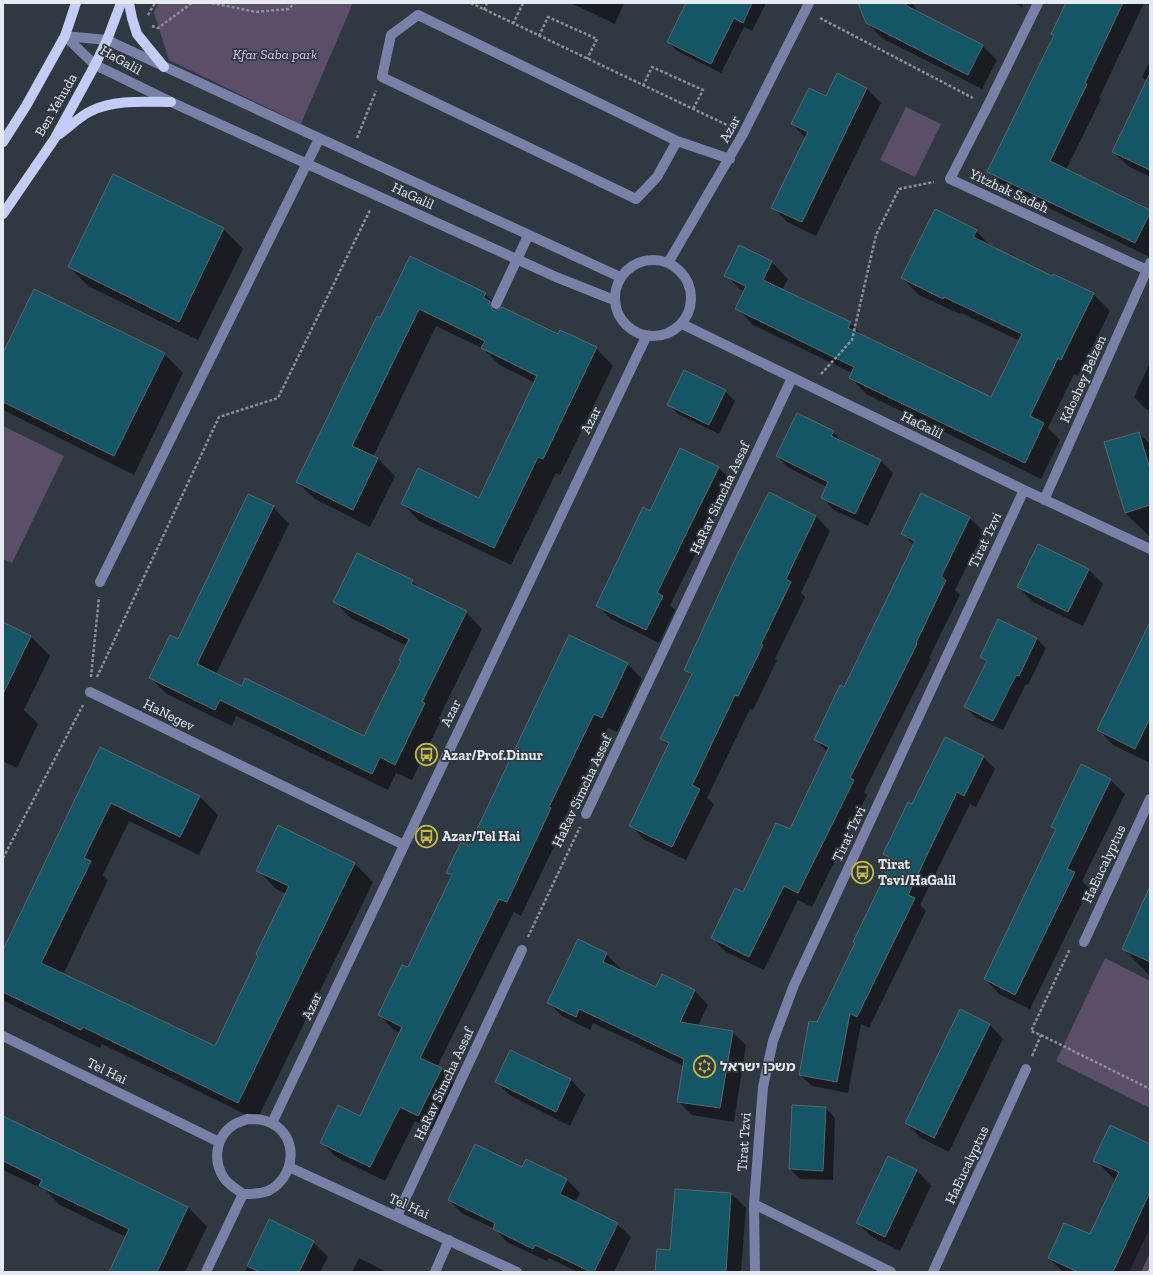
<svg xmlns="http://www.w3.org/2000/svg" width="1153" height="1275" viewBox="0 0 1153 1275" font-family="'Zilla Slab','Noto Sans Hebrew',serif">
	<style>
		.green { fill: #5a4e69 }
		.shadow { fill: #0007 }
		.building { fill: #145666; stroke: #58666b }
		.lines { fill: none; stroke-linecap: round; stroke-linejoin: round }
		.path { stroke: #899097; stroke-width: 2.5; stroke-dasharray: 3 2; stroke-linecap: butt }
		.minor { stroke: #7a81a7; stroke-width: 10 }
		.major { stroke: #c4ccfb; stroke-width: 10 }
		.labels { text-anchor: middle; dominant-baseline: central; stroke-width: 3.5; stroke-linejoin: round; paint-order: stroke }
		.park-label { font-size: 14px; font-style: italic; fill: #dcc4fa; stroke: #303841 }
		.street-label { font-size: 14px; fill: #e5ebf0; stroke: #303841 }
		.poi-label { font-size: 14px; font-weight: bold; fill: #e5ebf0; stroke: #303841; text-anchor: start }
	</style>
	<rect width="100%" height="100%" fill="#303841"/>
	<path class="green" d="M 158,3 L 353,3 L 301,124 L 169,60 L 154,13 Z
		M 906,107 L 941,124 L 915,177 L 880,160 Z
		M 3,426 L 64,456 L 12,563 L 3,559 Z
		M 1105,958 L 1150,981 L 1150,1108 L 1056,1061 Z
		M 1150,1228 L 1150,1272 L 1129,1272 Z"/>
	<path class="shadow" d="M 571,3 L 624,3 L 615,24 Z
		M 687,3 L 766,3 L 752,31 L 744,27 L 721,73 L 677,51 L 668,42 Z
		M 859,3 L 913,3 L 917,13 L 982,45 L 997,60 L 982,89 L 882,38 L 867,23 Z
		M 1013,3 L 1023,3 L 1022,7 Z
		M 1067,3 L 1144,3 L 1099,98 L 1101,99 L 1066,170 L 1150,211 L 1150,257 L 1003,186 L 989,172 L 1054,35 Z
		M 1150,61 L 1150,177 L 1128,166 L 1113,152 L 1147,81 L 1142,77 Z
		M 866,88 L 881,103 L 816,236 L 787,222 L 773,207 L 806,138 L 792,124 L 826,97 Z
		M 223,229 L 243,249 L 198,340 L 88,286 L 69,267 Z
		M 976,231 L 993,248 L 1052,277 L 1093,294 L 1110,311 L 1078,376 L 1074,374 L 1048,428 L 1060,440 L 1041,479 L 866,394 L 850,377 L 852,373 L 753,325 L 737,308 L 744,293 L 726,275 L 740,247 L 772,262 L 788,279 L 782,290 L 850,323 L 863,336 L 992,399 L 1020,341 L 961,313 L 960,314 L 919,295 L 902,278 Z
		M 411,258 L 485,294 L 500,309 L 558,336 L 596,348 L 613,366 L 560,475 L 556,473 L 511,565 L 419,521 L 402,503 L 479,499 L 535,383 L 500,365 L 482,348 L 436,326 L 373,457 L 378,459 L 395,476 L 370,527 L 315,499 L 297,482 Z
		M 164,354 L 183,373 L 134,475 L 3,410 L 3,355 Z
		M 1150,363 L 1150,411 L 1145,408 L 1134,397 Z
		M 725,391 L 735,401 L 719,434 L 678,414 L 669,405 Z
		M 833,432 L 845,444 L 881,461 L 893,473 L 868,526 L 834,510 L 822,498 L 827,487 L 789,468 L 777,456 Z
		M 1139,433 L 1150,444 L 1150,537 L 1125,513 Z
		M 681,449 L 719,468 L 732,481 L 670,605 L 675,610 L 659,643 L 611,619 L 598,606 L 651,512 Z
		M 273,507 L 289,524 L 216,674 L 242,687 L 365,737 L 402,661 L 407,646 L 351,618 L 334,602 L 412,581 L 422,591 L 466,612 L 482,629 L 439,718 L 441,720 L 412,780 L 396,773 L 388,790 L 236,716 L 232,726 L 167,694 L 150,678 Z
		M 816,516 L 830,531 L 801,593 L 805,597 L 775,659 L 777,660 L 753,710 L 750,709 L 707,798 L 714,804 L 686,860 L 645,840 L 630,825 L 669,746 L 661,739 L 692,676 L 685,669 Z
		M 970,518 L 984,532 L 955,590 L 960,595 L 929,658 L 931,659 L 864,792 L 867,795 L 812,907 L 798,900 L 764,970 L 726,952 L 712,938 L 743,893 L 790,831 L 828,752 L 815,740 L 845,688 L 914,545 L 903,534 Z
		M 1038,545 L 1089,570 L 1103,584 L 1083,626 L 1033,602 L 1018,587 Z
		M 999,620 L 1037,639 L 1046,648 L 1028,685 L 1026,684 L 1003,730 L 975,717 L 966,707 L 987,663 L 981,657 Z
		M 3,623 L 31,637 L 50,656 L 24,710 L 38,724 L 17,768 L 3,761 Z
		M 1150,624 L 1150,763 L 1113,745 L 1099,730 Z
		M 570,636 L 628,664 L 642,679 L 617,732 L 608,728 L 563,821 L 565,823 L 521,916 L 514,912 L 437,1067 L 441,1069 L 456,1084 L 433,1130 L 415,1121 L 385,1181 L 336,1157 L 322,1143 L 360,1117 L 400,1033 L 393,1029 L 379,1015 L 408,969 L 452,877 L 447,872 L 469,847 Z
		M 101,748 L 200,797 L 218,815 L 199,855 L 129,821 L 103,875 L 108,880 L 63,975 L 215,1047 L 259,956 L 286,894 L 276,889 L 258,870 L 354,863 L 373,882 L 257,1120 L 102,1044 L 100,1048 L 6,1002 L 3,999 L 3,952 Z
		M 983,757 L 995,769 L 976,807 L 970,804 L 920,905 L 926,911 L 869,1028 L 861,1024 L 848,1093 L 812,1086 L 800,1075 L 817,1023 L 856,943 L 892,862 L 884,854 L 913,806 Z
		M 1110,780 L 1125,794 L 1082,881 L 1089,888 L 1030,1009 L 999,994 L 985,979 L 1056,831 L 1052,827 Z
		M 1150,920 L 1150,976 L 1123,948 Z
		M 606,954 L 620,968 L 619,970 L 656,989 L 663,975 L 695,991 L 708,1005 L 698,1026 L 732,1032 L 746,1045 L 734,1122 L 692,1115 L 678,1101 L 684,1066 L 593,1023 L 590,1030 L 562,1016 L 548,1002 Z
		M 989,1024 L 1003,1039 L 949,1152 L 921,1138 L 906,1123 Z
		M 511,1051 L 571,1080 L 585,1095 L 570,1126 L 511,1096 L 496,1082 Z
		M 826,1108 L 835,1118 L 833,1180 L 800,1179 L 790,1169 Z
		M 3,1117 L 188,1207 L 207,1227 L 185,1272 L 110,1272 L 126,1237 L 60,1205 L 45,1190 L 3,1170 Z
		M 1150,1145 L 1150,1253 L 1141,1272 L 1063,1272 L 1049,1258 L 1090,1236 L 1116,1181 L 1095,1160 Z
		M 889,1157 L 917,1171 L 931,1186 L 900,1251 L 872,1237 L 857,1223 Z
		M 527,1160 L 567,1180 L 580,1193 L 575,1203 L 617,1224 L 631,1237 L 614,1272 L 578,1272 L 549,1258 L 547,1261 L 507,1242 L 495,1229 L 463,1214 L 449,1200 L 523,1169 Z
		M 731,1194 L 746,1208 L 741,1272 L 656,1272 L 671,1251 Z
		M 270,1221 L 313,1242 L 328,1257 L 320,1272 L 245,1272 Z
		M 359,1258 L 387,1272 L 352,1272 Z"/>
	<path class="building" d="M 686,3 L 752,3 L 743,23 L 734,18 L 711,64 L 667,42 Z
		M 858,3 L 905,3 L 907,6 L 983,45 L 968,75 L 866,23 Z
		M 1066,3 L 1123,3 L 1085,83 L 1087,84 L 1050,161 L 1150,210 L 1150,213 L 1135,243 L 987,172 L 1054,35 L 1051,34 Z
		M 837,73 L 867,88 L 802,222 L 771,208 L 808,132 L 791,124 L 809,88 L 826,96 Z
		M 1150,73 L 1150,170 L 1112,152 Z
		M 113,174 L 224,228 L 179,322 L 68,267 Z
		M 935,209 L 977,230 L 973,237 L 1052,276 L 1053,274 L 1094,293 L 1061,360 L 1058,358 L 1030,416 L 1044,423 L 1025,463 L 849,378 L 854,367 L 735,309 L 746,286 L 724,276 L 739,245 L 772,261 L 763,280 L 851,322 L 848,328 L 991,397 L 1022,334 L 944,297 L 943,299 L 901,278 Z
		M 410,256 L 486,293 L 483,298 L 490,301 L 490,305 L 493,310 L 497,310 L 502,307 L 558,334 L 560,330 L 597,347 L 543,459 L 538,457 L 494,548 L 401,504 L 418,468 L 479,498 L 537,376 L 481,348 L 485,341 L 419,309 L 352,446 L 378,458 L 353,510 L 296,482 L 377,316 L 380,318 Z
		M 34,289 L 165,353 L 114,456 L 3,402 L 3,353 Z
		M 684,370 L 726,390 L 709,425 L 667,405 Z
		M 797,413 L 834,431 L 831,436 L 881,460 L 855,514 L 821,498 L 828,482 L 776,456 Z
		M 1139,432 L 1150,469 L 1150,505 L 1125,513 L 1104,442 Z
		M 680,448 L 719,467 L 657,593 L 663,596 L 646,630 L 596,606 L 643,507 L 650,511 Z
		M 769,492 L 816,516 L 786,579 L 791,582 L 761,644 L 763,645 L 738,696 L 735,695 L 692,785 L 700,789 L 672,847 L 629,826 L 669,743 L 660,739 L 692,674 L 684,670 L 737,555 Z
		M 921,493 L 970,517 L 941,577 L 946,580 L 916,643 L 917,644 L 850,778 L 854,780 L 798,893 L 784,886 L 749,957 L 711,938 L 735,888 L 743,892 L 776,823 L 790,829 L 829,747 L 814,740 L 840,685 L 844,687 L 915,541 L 901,534 Z
		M 248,494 L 274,506 L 197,664 L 242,686 L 245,678 L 364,736 L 401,661 L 399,660 L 409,639 L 333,602 L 357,553 L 413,580 L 411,584 L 467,611 L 422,702 L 425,703 L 395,765 L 380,757 L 372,774 L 220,700 L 215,710 L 149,678 L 170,635 L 178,639 Z
		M 1038,544 L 1089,569 L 1068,612 L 1017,587 Z
		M 998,619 L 1037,638 L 1019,676 L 1016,675 L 993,721 L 964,707 L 987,661 L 980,657 Z
		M 3,622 L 31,636 L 3,694 Z
		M 1150,622 L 1150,718 L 1135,749 L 1097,730 Z
		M 569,635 L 628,663 L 602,718 L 594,714 L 549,807 L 551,808 L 507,902 L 499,899 L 420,1058 L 442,1068 L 418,1116 L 400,1107 L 370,1167 L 320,1143 L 338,1105 L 360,1116 L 402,1027 L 378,1015 L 402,965 L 408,967 L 452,875 L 446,873 L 461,842 L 469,846 Z
		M 945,737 L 984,756 L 964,796 L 957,792 L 908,895 L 915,898 L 857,1017 L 850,1013 L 837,1082 L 799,1075 L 809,1021 L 817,1022 L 855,943 L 853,942 L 893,859 L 883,854 L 908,802 L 912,804 Z
		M 100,747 L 200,796 L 180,837 L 111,803 L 84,858 L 91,861 L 41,963 L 215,1046 L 258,956 L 256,954 L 289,886 L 256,871 L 278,825 L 355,863 L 238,1103 L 83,1027 L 81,1030 L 3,992 L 3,950 Z
		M 1081,764 L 1111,779 L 1067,869 L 1075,872 L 1015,995 L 984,979 L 1056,829 L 1051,827 Z
		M 1150,886 L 1150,962 L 1122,949 Z
		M 578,939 L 607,953 L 603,962 L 656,987 L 662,974 L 695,990 L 680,1022 L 733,1031 L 720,1108 L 677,1102 L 684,1059 L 579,1009 L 576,1017 L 547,1003 Z
		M 960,1009 L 990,1024 L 934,1138 L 905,1123 Z
		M 510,1050 L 571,1079 L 556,1112 L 495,1082 Z
		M 792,1105 L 826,1107 L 823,1171 L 789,1169 Z
		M 3,1116 L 188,1207 L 157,1272 L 109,1272 L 129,1229 L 39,1186 L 42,1180 L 3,1161 Z
		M 1110,1125 L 1150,1144 L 1150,1192 L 1113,1272 L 1078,1272 L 1048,1258 L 1064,1223 L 1090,1234 L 1119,1172 L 1093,1161 Z
		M 475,1144 L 522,1167 L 526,1159 L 567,1179 L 560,1194 L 618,1223 L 594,1272 L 591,1272 L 535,1245 L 533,1249 L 493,1229 L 495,1223 L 448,1200 Z
		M 888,1156 L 917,1170 L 885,1237 L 856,1223 Z
		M 675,1189 L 731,1193 L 726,1272 L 655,1272 L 657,1249 L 670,1250 Z
		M 269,1219 L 314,1241 L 299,1272 L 260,1272 L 247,1266 Z"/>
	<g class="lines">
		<path class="path" d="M 212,3 L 256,12 L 288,9 L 295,3
			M 471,3 L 729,126
			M 484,10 L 487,3
			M 148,15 L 155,3
			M 820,18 L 973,98
			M 513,24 L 523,3
			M 152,26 L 158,28 L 192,3
			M 539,36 L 548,17 L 597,39 L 587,59
			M 643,86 L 652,67 L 703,90 L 693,109
			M 357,138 L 376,91
			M 821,374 L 852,340 L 876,235 L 899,189 L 934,182
			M 91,677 L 99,597
			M 97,677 L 219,417 L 278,398 L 370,210
			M 3,858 L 83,705
			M 528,937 L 580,827
			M 1041,1035 L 1150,1089
			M 1032,1056 L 1041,1035 L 1031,1031 L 1070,949
			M 1148,1272 L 1150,1268"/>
		<path class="minor" d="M 1038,3 L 988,105 L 950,179 L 1147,270
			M 65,36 L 95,65 L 116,75 L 171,102 L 556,277 L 614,300
			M 65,36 L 107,40 L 620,277
			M 677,141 L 657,177 L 636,199 L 382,77 L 391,35 L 418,15 L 677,141 L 730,159
			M615 298a38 38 0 1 1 76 0a38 38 0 1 1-76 0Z
			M 668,263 L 743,134 L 809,3
			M 496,304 L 528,236
			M 682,324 L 1024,490 L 1150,549
			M 1044,500 L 1150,263
			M 100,582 L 319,139
			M 90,692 L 404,845
			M 586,814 L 792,378
			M 1084,942 L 1150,799
			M 3,1036 L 219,1142
			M 247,1119 C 256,1119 263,1119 271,1123 C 300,1137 295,1178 268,1191 C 260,1194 251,1194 243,1194 C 236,1189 228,1184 224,1178 C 212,1160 216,1135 235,1124 C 239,1122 243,1121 247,1119 Z
			M 272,1123 L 646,337
			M 289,1167 L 517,1272
			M 754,1204 L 891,1272
			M 397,1216 L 522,950
			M 206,1272 L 243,1194
			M 435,1272 L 449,1240
			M 755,1272 L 754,1204 L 763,1087 L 773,1041 L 794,985 L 1024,490
			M 933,1272 L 1026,1069"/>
		<path class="major" d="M 129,3 L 132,18 L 137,34 L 164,67
			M 58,135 C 68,128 80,116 91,111 C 115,99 146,102 171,102
			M 3,142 L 26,106 L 65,36 L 76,3
			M 3,214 L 55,138 L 95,65 L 107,40 L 121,3"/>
	</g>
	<defs>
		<symbol id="bus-ring" viewBox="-11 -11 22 22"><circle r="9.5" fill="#303841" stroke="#c7bb3c" stroke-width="1.5"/><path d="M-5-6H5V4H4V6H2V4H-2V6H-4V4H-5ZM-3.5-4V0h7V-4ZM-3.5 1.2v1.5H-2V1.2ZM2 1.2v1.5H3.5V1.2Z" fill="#c7bb3c"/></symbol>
		<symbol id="synagogue-ring" viewBox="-11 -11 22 22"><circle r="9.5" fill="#303841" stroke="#c7bb3c" stroke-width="1.5"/><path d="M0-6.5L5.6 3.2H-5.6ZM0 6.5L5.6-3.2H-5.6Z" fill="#c7bb3c"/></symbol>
	</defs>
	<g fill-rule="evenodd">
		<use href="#bus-ring" x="414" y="742" width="25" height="25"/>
		<use href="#bus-ring" x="414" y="824" width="25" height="25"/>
		<use href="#bus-ring" x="850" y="860" width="25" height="25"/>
		<use href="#synagogue-ring" x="692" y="1054" width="25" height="25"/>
	</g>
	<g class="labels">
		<g class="park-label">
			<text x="275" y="54">Kfar Saba park</text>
		</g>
		<g class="street-label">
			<text transform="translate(121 60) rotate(29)">HaGalil</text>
			<text transform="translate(56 105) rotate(-60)">Ben Yehuda</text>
			<text transform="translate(730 129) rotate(-62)">Azar</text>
			<text transform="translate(1009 191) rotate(25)">Yitzhak Sadeh</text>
			<text transform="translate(413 196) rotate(25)">HaGalil</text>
			<text transform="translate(1083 379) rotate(-66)">Kdoshey Belzen</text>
			<text transform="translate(591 420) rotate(-64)">Azar</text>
			<text transform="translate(922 425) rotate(26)">HaGalil</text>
			<text transform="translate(720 498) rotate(-65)">HaRav Simcha Assaf</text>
			<text transform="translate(985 540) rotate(-65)">Tirat Tzvi</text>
			<text transform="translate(451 713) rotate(-64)">Azar</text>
			<text transform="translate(169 715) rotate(26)">HaNegev</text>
			<text transform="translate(582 791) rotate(-65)">HaRav Simcha Assaf</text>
			<text transform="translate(849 834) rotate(-65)">Tirat Tzvi</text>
			<text transform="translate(1104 864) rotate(-65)">HaEucalyptus</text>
			<text transform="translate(312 1006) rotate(-65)">Azar</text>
			<text transform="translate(107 1071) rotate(26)">Tel Hai</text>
			<text transform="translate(444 1084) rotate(-65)">HaRav Simcha Assaf</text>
			<text transform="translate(744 1142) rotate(-86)">Tirat Tzvi</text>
			<text transform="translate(967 1165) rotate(-65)">HaEucalyptus</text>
			<text transform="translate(409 1206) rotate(24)">Tel Hai</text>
		</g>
		<g class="poi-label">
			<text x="442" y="755">Azar/Prof.Dinur</text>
			<text x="442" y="836">Azar/Tel Hai</text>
			<text x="878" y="864">Tirat<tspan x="878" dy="16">Tsvi/HaGalil</tspan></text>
			<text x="720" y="1066">משכן ישראל</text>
		</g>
	</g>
	<rect width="1153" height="1275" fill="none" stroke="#e5ebf0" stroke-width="8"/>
</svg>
